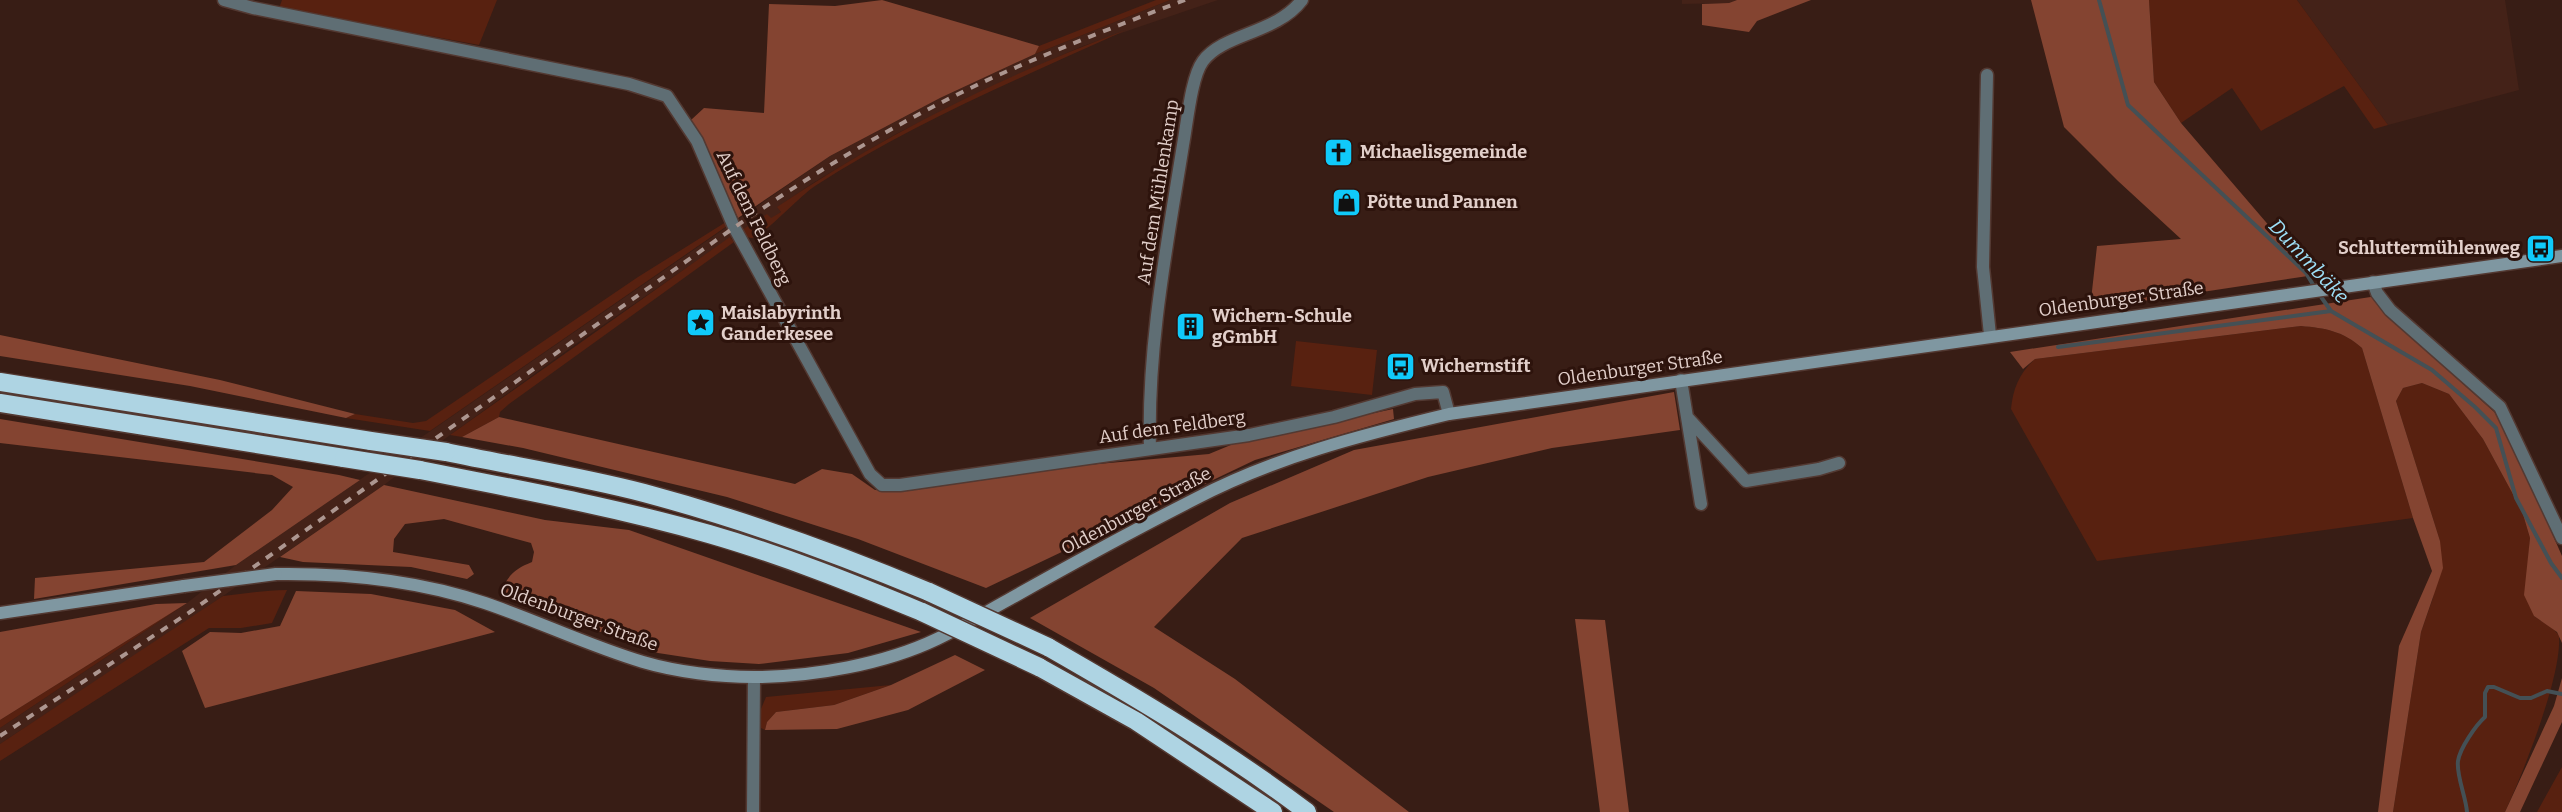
<svg xmlns="http://www.w3.org/2000/svg" width="2562" height="812" viewBox="0 0 2562 812" font-family="Bitter,serif">
	<style>
		.built { fill: #442218 }
		.green { fill: #582110 }
		.forest { fill: #844431 }
		.lines { fill: none; stroke-linecap: round; stroke-linejoin: round }
		.stream { stroke: #445055; stroke-width: 4 }
		.minor-casing { stroke: #533932; stroke-width: 15 }
		.secondary-casing { stroke: #533932; stroke-width: 15 }
		.motorway-casing { stroke: #533932; stroke-width: 21 }
		.minor { stroke: #5f6e74; stroke-width: 12 }
		.secondary { stroke: #7f97a1; stroke-width: 12 }
		.motorway { stroke: #aed4e3; stroke-width: 18 }
		.rail { stroke: #ac9690; stroke-width: 4; stroke-dasharray: 8 8; stroke-linecap: butt }
		.secondary-bridge-casing { stroke: #533932; stroke-width: 15; stroke-linecap: butt }
		.motorway-bridge-casing { stroke: #533932; stroke-width: 21; stroke-linecap: butt }
		.secondary-bridge { stroke: #7f97a1; stroke-width: 12 }
		.motorway-bridge { stroke: #aed4e3; stroke-width: 18 }
		.labels { text-anchor: middle; dominant-baseline: central; stroke-width: 6; stroke-linejoin: round; paint-order: stroke }
		.poi-label { font-size: 18px; font-weight: bold; fill: #e2cfca; stroke: #2d130c; text-anchor: start }
		.street-label { font-size: 18px; fill: #e2cfca; stroke: #2d130c }
		.water-label { font-size: 20px; font-style: italic; fill: #9ee0f8; stroke: #2d130c }
	</style>
	<rect width="100%" height="100%" fill="#381d15"/>
	<path class="built" d="M 1170,0 L 1218,0 L 1083,46 L 986,89 L 896,134 L 813,183 L 778,207 L 781,212 L 771,219 L 742,230 L 580,341 L 450,435 L 384,485 L 171,632 L 0,744 L 0,728 L 187,603 L 236,565 L 830,156 L 940,98 L 1035,54 Z
		M 1682,0 L 1737,0 L 1729,3 L 1682,4 Z
		M 2297,0 L 2505,0 L 2519,90 L 2388,125 Z"/>
	<path class="green" d="M 282,0 L 497,0 L 479,45 L 279,8 Z
		M 1156,0 L 1170,0 L 1035,54 L 1039,46 Z
		M 2149,0 L 2297,0 L 2388,125 L 2374,129 L 2344,86 L 2261,131 L 2232,88 L 2181,123 L 2154,82 Z
		M 1126,30 C 1021,78 912,123 815,186 C 802,194 761,238 752,238 C 746,238 744,234 742,230 L 767,214 L 771,218 L 781,212 L 777,207 C 885,134 1004,75 1126,30 Z
		M 726,222 L 727,226 L 430,431 L 346,418 L 355,414 L 413,423 L 426,421 L 638,277 Z
		M 730,237 L 734,242 L 509,404 L 500,412 L 499,417 L 462,437 L 450,435 Z
		M 2301,326 C 2325,328 2343,331 2362,348 L 2413,518 L 2097,561 L 2011,409 C 2013,389 2019,373 2035,359 Z
		M 1296,341 L 1377,350 L 1372,395 L 1291,386 Z
		M 2422,383 L 2449,394 L 2483,439 L 2522,511 L 2530,538 L 2528,563 L 2534,616 C 2542,622 2554,627 2559,636 C 2562,676 2523,773 2505,812 L 2393,812 L 2421,632 L 2433,598 L 2440,541 L 2396,401 L 2403,388 Z
		M 287,590 L 272,623 L 241,628 L 209,628 L 0,761 L 0,744 L 223,596 C 245,594 264,590 287,590 Z
		M 187,603 L 0,728 L 0,720 Z
		M 891,685 L 834,705 L 776,712 L 767,722 L 765,730 L 761,728 L 761,709 L 766,697 Z
		M 2562,767 L 2562,812 L 2537,812 Z"/>
	<path class="forest" d="M 882,0 L 1039,46 L 1035,54 L 940,98 L 830,156 L 738,218 L 691,120 L 704,108 L 764,113 L 769,4 L 835,6 Z
		M 1737,0 L 1811,0 L 1757,21 L 1749,32 L 1702,25 L 1702,4 L 1729,3 Z
		M 2031,0 L 2149,0 L 2154,82 L 2181,123 L 2271,228 L 2328,273 L 2090,309 L 2097,246 L 2181,239 L 2118,181 L 2064,127 Z
		M 2377,296 L 2390,318 L 2502,419 L 2562,556 L 2562,643 L 2557,632 L 2534,616 L 2524,595 L 2530,538 L 2522,511 L 2483,439 L 2449,394 L 2422,383 L 2403,388 L 2396,401 L 2440,541 L 2443,568 L 2421,632 L 2393,812 L 2378,812 L 2399,646 L 2432,571 L 2413,518 L 2362,348 C 2343,331 2325,328 2301,326 L 2035,359 L 2023,369 L 2010,352 Z
		M 0,335 L 220,380 L 355,414 L 346,418 L 190,386 L 0,356 Z
		M 1674,392 L 1680,430 L 1552,448 L 1428,477 L 1242,538 L 1154,627 L 1235,679 L 1409,812 L 1334,812 L 1154,688 L 1030,618 L 1230,503 L 1354,450 Z
		M 1393,409 L 1394,419 L 1255,460 L 986,588 L 858,539 L 727,497 L 523,448 L 462,437 L 499,417 L 795,484 L 822,469 L 852,474 L 875,490 L 907,491 L 1087,465 L 1209,454 L 1238,442 Z
		M 0,419 L 339,475 L 360,480 L 236,565 L 34,599 L 35,578 L 204,562 L 272,510 L 293,487 L 272,475 L 0,443 Z
		M 384,485 L 545,520 L 629,530 L 921,632 L 848,653 L 759,664 L 710,661 L 658,653 L 505,597 L 502,589 C 509,574 517,568 532,562 L 534,552 L 531,543 L 444,519 L 405,524 L 394,539 L 393,552 L 469,565 L 474,574 L 467,579 L 411,567 L 303,562 L 280,557 Z
		M 296,591 L 371,594 L 455,610 L 495,632 L 205,708 L 182,651 L 210,632 L 241,633 L 280,626 Z
		M 187,603 L 0,720 L 0,632 L 156,604 Z
		M 1575,619 L 1605,620 L 1629,812 L 1600,812 Z
		M 955,655 L 985,670 L 908,710 L 837,729 L 765,730 L 767,722 L 776,712 L 834,705 L 891,685 Z
		M 2562,678 L 2562,722 L 2520,812 L 2505,812 L 2554,706 Z"/>
	<g class="lines">
		<path class="stream" d="M 2099,0 L 2128,105 L 2306,273 L 2315,288
			M 2319,294 L 2331,311 L 2432,370 L 2475,407 L 2496,428 L 2516,498 L 2551,563 L 2562,578
			M 2058,347 L 2331,311
			M 2467,812 C 2466,797 2456,775 2458,761 C 2460,748 2476,725 2485,717 L 2485,693 L 2488,687 L 2494,687 L 2520,698 L 2531,698 L 2547,691 L 2562,694"/>
		<defs>
			<path id="minor" d="M 224,0 L 253,8 L 629,84 L 667,96 L 697,141 L 734,227 L 870,474 L 882,485 L 900,485 L 1249,435 L 1334,417 L 1415,394 L 1443,392 L 1449,414
				M 1987,75 L 1983,267 L 1990,335
				M 2373,282 L 2377,293 L 2390,310 L 2500,407 L 2562,538
				M 1681,380 L 1701,504
				M 1688,418 L 1746,481 L 1819,469 L 1839,463
				M 1150,449 C 1147,347 1167,245 1183,145 C 1187,124 1191,77 1203,61 C 1224,33 1276,34 1302,0
				M 753,812 L 754,677"/>
			<path id="secondary" d="M 276,574 C 348,573 417,580 485,603 C 538,621 589,646 643,662 C 677,672 719,677 754,677 C 812,677 885,664 937,639 C 961,628 984,613 1008,600 C 1070,565 1132,531 1195,499 C 1275,457 1362,435 1449,414 L 2562,256
				M 0,613 L 184,586"/>
			<path id="motorway" d="M 0,382 L 371,441
				M 0,403 L 344,458
				M 446,452 C 512,466 579,476 644,493 C 741,519 836,553 929,592
				M 420,470 C 517,489 614,507 709,534 C 782,555 852,583 922,612
				M 1048,647 C 1137,698 1225,750 1307,812
				M 1039,667 L 1136,721 L 1273,812"/>
		</defs>
		<use href="#minor" class="minor-casing"/>
		<use href="#secondary" class="secondary-casing"/>
		<use href="#motorway" class="motorway-casing"/>
		<use href="#minor" class="minor"/>
		<use href="#secondary" class="secondary"/>
		<use href="#motorway" class="motorway"/>
		<path class="rail" d="M 0,736 L 190,612 L 722,236 C 808,176 898,121 994,77 C 1057,49 1121,24 1185,0"/>
		<defs>
			<path id="secondary-bridge" d="M 184,586 L 276,574"/>
			<path id="motorway-bridge" d="M 371,441 L 446,452
				M 344,458 L 420,470
				M 929,592 L 1048,647
				M 922,612 L 1039,667"/>
		</defs>
		<use href="#secondary-bridge" class="secondary-bridge-casing"/>
		<use href="#motorway-bridge" class="motorway-bridge-casing"/>
		<use href="#secondary-bridge" class="secondary-bridge"/>
		<use href="#motorway-bridge" class="motorway-bridge"/>
	</g>
	<defs>
		<symbol id="church-square" viewBox="-11 -11 22 22"><rect x="-9" y="-9" width="18" height="18" rx="4" fill="#10cafa" stroke="#2d130c"/><path d="M-1.2-6h2.4v3.5h3.3v2.4h-3.3V6h-2.4V-.1h-3.3v-2.4h3.3Z" fill="#111"/></symbol>
		<symbol id="shop-square" viewBox="-11 -11 22 22"><rect x="-9" y="-9" width="18" height="18" rx="4" fill="#10cafa" stroke="#2d130c"/><path d="M-5-2.5h2.3a2.7 3.5 0 0 1 5.4 0H5L5.5 6h-11ZM-1.5-2.5h3a1.5 2.3 0 0 0-3 0Z" fill="#111"/></symbol>
		<symbol id="bus-square" viewBox="-11 -11 22 22"><rect x="-9" y="-9" width="18" height="18" rx="4" fill="#10cafa" stroke="#2d130c"/><path d="M-5-6H5V4H4V6H2V4H-2V6H-4V4H-5ZM-3.5-4V0h7V-4ZM-3.5 1.2v1.5H-2V1.2ZM2 1.2v1.5H3.5V1.2Z" fill="#111"/></symbol>
		<symbol id="sight-square" viewBox="-11 -11 22 22"><rect x="-9" y="-9" width="18" height="18" rx="4" fill="#10cafa" stroke="#2d130c"/><path d="M0-6L1.8-2.2L6-1.7L2.9 1.2L3.7 5.4L0 3.3L-3.7 5.4L-2.9 1.2L-6-1.7L-1.8-2.2Z" fill="#111"/></symbol>
		<symbol id="building-square" viewBox="-11 -11 22 22"><rect x="-9" y="-9" width="18" height="18" rx="4" fill="#10cafa" stroke="#2d130c"/><path d="M-4-6H4V6H1V3H-1V6H-4ZM-2.5-4.3h1.7v1.8h-1.7ZM.8-4.3h1.7v1.8H.8ZM-2.5-1h1.7V.8h-1.7ZM.8-1h1.7V.8H.8Z" fill="#111"/></symbol>
	</defs>
	<g fill-rule="evenodd">
		<use href="#church-square" x="1322" y="136" width="33" height="33"/>
		<use href="#shop-square" x="1330" y="186" width="33" height="33"/>
		<use href="#bus-square" x="2524" y="232" width="33" height="33"/>
		<use href="#sight-square" x="684" y="306" width="33" height="33"/>
		<use href="#building-square" x="1174" y="310" width="33" height="33"/>
		<use href="#bus-square" x="1384" y="350" width="33" height="33"/>
	</g>
	<g class="labels">
		<g class="poi-label">
			<text x="1360" y="152">Michaelisgemeinde</text>
			<text x="1367" y="202">Pötte und Pannen</text>
			<text x="2520" y="248" text-anchor="end">Schluttermühlenweg</text>
			<text x="721" y="313">Maislabyrinth<tspan x="721" dy="21">Ganderkesee</tspan></text>
			<text x="1212" y="316">Wichern-Schule<tspan x="1212" dy="21">gGmbH</tspan></text>
			<text x="1421" y="366">Wichernstift</text>
		</g>
		<g class="street-label">
			<text transform="translate(1158 192) rotate(-81)">Auf dem Mühlenkamp</text>
			<text transform="translate(754 218) rotate(64)">Auf dem Feldberg</text>
			<text transform="translate(2121 299) rotate(-8)">Oldenburger Straße</text>
			<text transform="translate(1640 368) rotate(-8)">Oldenburger Straße</text>
			<text transform="translate(1172 427) rotate(-8)">Auf dem Feldberg</text>
			<text transform="translate(1136 511) rotate(-28)">Oldenburger Straße</text>
			<text transform="translate(579 617) rotate(20)">Oldenburger Straße</text>
		</g>
		<g class="water-label">
			<text transform="translate(2309 261) rotate(47)">Dummbäke</text>
		</g>
	</g>
</svg>
